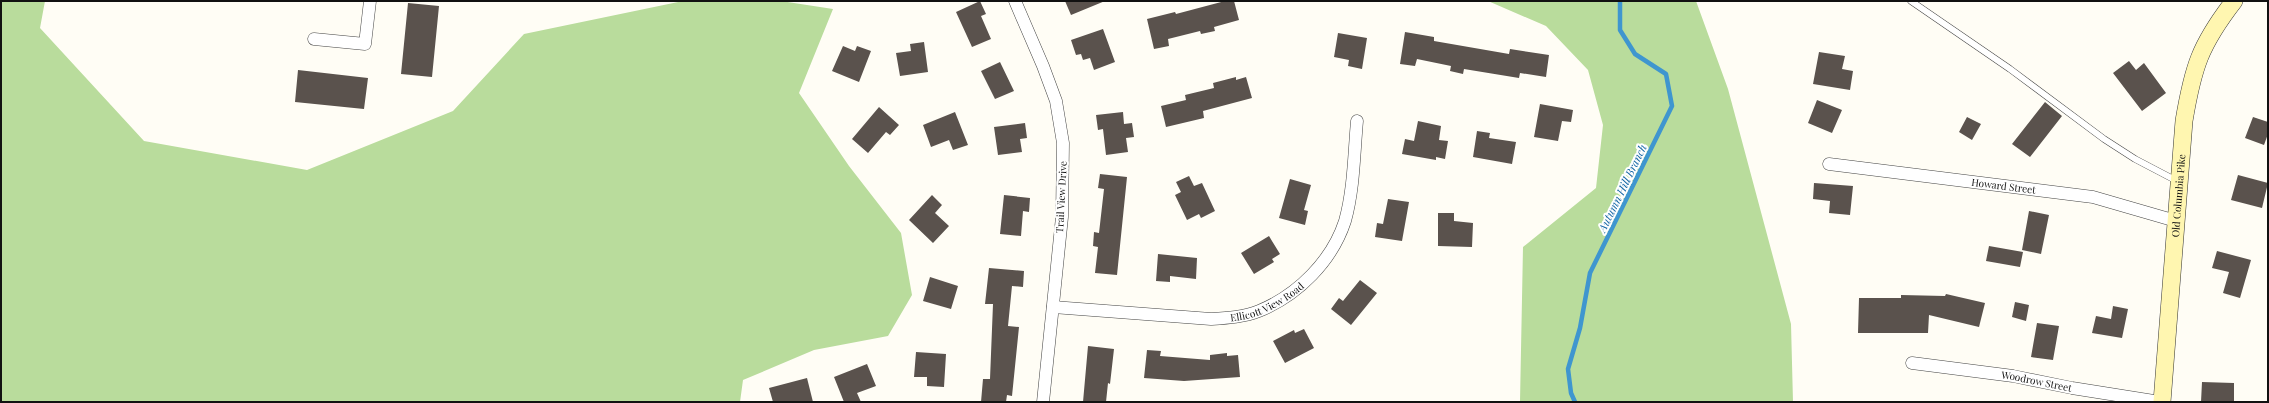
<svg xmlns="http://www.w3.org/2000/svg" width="2269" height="403" viewBox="0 0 2269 403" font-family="'Playfair Display',serif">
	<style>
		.forest { fill: #b9dc9c }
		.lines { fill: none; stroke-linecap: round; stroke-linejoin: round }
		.stream { stroke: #3f96cf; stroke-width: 4.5 }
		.building { fill: #5a524d }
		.lane-casing { stroke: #444; stroke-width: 7 }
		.street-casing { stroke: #444; stroke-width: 13 }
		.secondary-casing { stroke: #333; stroke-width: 18 }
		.lane { stroke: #fff; stroke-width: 6 }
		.street { stroke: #fff; stroke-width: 12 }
		.secondary { stroke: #fff6b0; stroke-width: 17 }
		.labels { text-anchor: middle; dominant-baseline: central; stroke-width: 4; stroke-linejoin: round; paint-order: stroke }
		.street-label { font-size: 10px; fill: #111; stroke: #fff }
		.water-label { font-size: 11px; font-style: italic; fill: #1768a6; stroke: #fff }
	</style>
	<rect width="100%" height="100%" fill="#fffdf5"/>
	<path class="forest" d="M 1,1 L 45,1 L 40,28 L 144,141 L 307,170 L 453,111 L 524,34 L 683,1 L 781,1 L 833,9 L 799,93 L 849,166 L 901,233 L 912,295 L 888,336 L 814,350 L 743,380 L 740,402 L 1,402 Z
		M 1488,1 L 1696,1 L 1728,89 L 1791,324 L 1793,402 L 1520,402 L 1523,247 L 1596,188 L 1603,125 L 1588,70 L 1546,26 Z"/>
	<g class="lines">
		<path class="stream" d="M 1575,402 L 1571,393 L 1568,369 L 1580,328 L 1590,273 L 1672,106 L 1666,74 L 1635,54 L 1620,30 L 1620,1"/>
	</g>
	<path class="building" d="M 980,1 L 986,14 L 981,16 L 991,39 L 972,47 L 956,12 Z
		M 1065,1 L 1105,1 L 1071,15 Z
		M 1225,1 L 1234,1 L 1239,20 L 1214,27 L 1215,31 L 1201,34 L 1200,31 L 1168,39 L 1169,46 L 1154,49 L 1147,19 L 1175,12 L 1176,14 Z
		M 408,3 L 439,6 L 432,77 L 401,74 Z
		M 1103,29 L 1115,62 L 1094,70 L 1090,58 L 1083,60 L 1081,54 L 1076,55 L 1071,40 Z
		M 1405,32 L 1434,37 L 1434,41 L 1509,54 L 1510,49 L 1549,55 L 1546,77 L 1520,73 L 1519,78 L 1464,69 L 1463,74 L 1450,71 L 1451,66 L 1417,59 L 1415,66 L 1400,64 Z
		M 1338,33 L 1367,38 L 1362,69 L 1348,66 L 1349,60 L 1334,57 Z
		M 924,42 L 928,72 L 900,76 L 896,53 L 911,51 L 910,44 Z
		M 843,46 L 855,51 L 857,46 L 871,51 L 859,82 L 832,71 Z
		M 1819,52 L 1845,56 L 1842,69 L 1853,71 L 1850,90 L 1813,84 Z
		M 2129,61 L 2136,70 L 2144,63 L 2166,93 L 2142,111 L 2113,73 Z
		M 1000,62 L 1014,91 L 995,99 L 981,71 Z
		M 298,70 L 368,78 L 364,109 L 295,102 Z
		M 1236,77 L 1236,80 L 1246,77 L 1252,98 L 1203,111 L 1204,118 L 1166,127 L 1161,106 L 1186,100 L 1185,95 L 1214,88 L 1213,83 Z
		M 1817,100 L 1842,110 L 1832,133 L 1808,123 Z
		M 2045,102 L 2062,116 L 2030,157 L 2012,144 Z
		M 1540,104 L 1573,110 L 1571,122 L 1562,121 L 1558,141 L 1534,137 Z
		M 879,107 L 899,125 L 890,135 L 886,132 L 868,153 L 852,139 Z
		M 955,112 L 968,145 L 953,150 L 949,140 L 931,147 L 923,125 Z
		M 1123,112 L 1124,124 L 1132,123 L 1134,137 L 1126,138 L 1128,152 L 1106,155 L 1103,129 L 1098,130 L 1096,115 Z
		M 1967,117 L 1981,124 L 1972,140 L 1959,132 Z
		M 2253,117 L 2268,122 L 2268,134 L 2264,145 L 2245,138 Z
		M 1418,121 L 1441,126 L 1439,140 L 1448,141 L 1445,159 L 1436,157 L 1436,160 L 1402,154 L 1405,139 L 1414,141 Z
		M 1025,123 L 1027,138 L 1020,139 L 1022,152 L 998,155 L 994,127 Z
		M 1477,131 L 1490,133 L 1489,138 L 1516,142 L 1512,164 L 1473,157 Z
		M 1100,174 L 1127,177 L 1117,275 L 1095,273 L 1098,247 L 1093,246 L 1094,232 L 1099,233 L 1104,189 L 1098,188 Z
		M 2238,175 L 2268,183 L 2262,208 L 2231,200 Z
		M 1189,176 L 1194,186 L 1202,183 L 1215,211 L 1201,218 L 1199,214 L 1187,220 L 1175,195 L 1181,192 L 1176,182 Z
		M 1290,179 L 1311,185 L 1304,210 L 1308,211 L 1305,225 L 1279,218 Z
		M 1814,183 L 1853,186 L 1850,215 L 1829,213 L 1830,201 L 1813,199 Z
		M 932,195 L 942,205 L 935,213 L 949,226 L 933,243 L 909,220 Z
		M 1004,195 L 1030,198 L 1029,212 L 1023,211 L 1021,236 L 1000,234 Z
		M 1388,199 L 1409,202 L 1402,241 L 1375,237 L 1377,223 L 1383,224 Z
		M 2029,211 L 2049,215 L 2041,254 L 2022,250 Z
		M 1438,213 L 1454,213 L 1454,221 L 1473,223 L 1472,247 L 1438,246 Z
		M 1269,236 L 1280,254 L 1272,259 L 1274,262 L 1254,274 L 1241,253 Z
		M 1989,246 L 2023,252 L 2020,267 L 1986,261 Z
		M 2217,251 L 2251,260 L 2240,298 L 2223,293 L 2229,272 L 2212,268 Z
		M 1158,254 L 1197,258 L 1196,279 L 1170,276 L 1170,282 L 1156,281 Z
		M 989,268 L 1024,271 L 1023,287 L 1012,286 L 1008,326 L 1019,327 L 1012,396 L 1007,395 L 1006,402 L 981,402 L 983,379 L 990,379 L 993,304 L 985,304 Z
		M 930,277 L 958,286 L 951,309 L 923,301 Z
		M 1360,280 L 1377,293 L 1351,325 L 1331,309 L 1339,298 L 1343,301 Z
		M 1946,294 L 1985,303 L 1979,327 L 1929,315 L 1928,333 L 1858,333 L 1859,298 L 1901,298 L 1901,295 L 1945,296 Z
		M 2015,302 L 2029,305 L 2026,321 L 2012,317 Z
		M 2113,306 L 2128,309 L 2122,338 L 2092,333 L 2096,316 L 2111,319 Z
		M 2037,323 L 2059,326 L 2053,360 L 2031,357 Z
		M 1304,329 L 1314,348 L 1285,363 L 1273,341 L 1294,330 L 1295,333 Z
		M 1088,346 L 1114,349 L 1110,384 L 1108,383 L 1106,402 L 1083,402 Z
		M 1147,350 L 1161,351 L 1160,356 L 1210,360 L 1210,355 L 1227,353 L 1227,356 L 1238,355 L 1240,377 L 1184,381 L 1144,378 Z
		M 916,352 L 946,354 L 944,387 L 927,386 L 927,377 L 914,377 Z
		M 867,364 L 876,386 L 857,393 L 861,402 L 844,402 L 834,377 Z
		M 807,378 L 813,402 L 773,402 L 769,388 Z
		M 2202,382 L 2234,383 L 2234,402 L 2201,402 Z"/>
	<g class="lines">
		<defs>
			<path id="lane" d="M 1911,1 L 2010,69 L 2104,139 L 2135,159 L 2177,181"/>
			<g id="street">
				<path d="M 1015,1 L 1043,66 L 1056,101 L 1063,143 L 1062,217 L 1043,402"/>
				<path d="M 314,39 L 365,44 L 370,1"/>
				<path id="s1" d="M 1829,164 L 2093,197 L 2176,221"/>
				<path id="s2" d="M 1053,307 L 1211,319 C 1227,318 1244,317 1259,311 C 1298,295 1332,261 1345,221 C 1354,189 1354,153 1357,121"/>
				<path id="s3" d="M 1912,363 L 2013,376 L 2072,388 L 2160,402"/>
			</g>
			<g id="secondary">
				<path id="s4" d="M 2162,402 L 2184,121 C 2193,67 2200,45 2234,1"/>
			</g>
		</defs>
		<use href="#lane" class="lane-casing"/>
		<use href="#street" class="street-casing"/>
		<use href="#secondary" class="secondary-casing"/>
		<use href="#lane" class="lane"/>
		<use href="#street" class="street"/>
		<use href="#secondary" class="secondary"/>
	</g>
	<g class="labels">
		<g class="street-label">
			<text stroke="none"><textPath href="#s1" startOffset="176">Howard Street</textPath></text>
			<text stroke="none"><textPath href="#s4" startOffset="207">Old Columbia Pike</textPath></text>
			<text transform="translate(1061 197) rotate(-87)">Trail View Drive</text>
			<text stroke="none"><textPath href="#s2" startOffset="218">Ellicott View Road</textPath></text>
			<text stroke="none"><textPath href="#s3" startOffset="126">Woodrow Street</textPath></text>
		</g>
		<g class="water-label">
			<text transform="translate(1622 188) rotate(-64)">Autumn Hill Branch</text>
		</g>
	</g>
	<rect width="2269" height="403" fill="none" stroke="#111111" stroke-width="4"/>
</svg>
